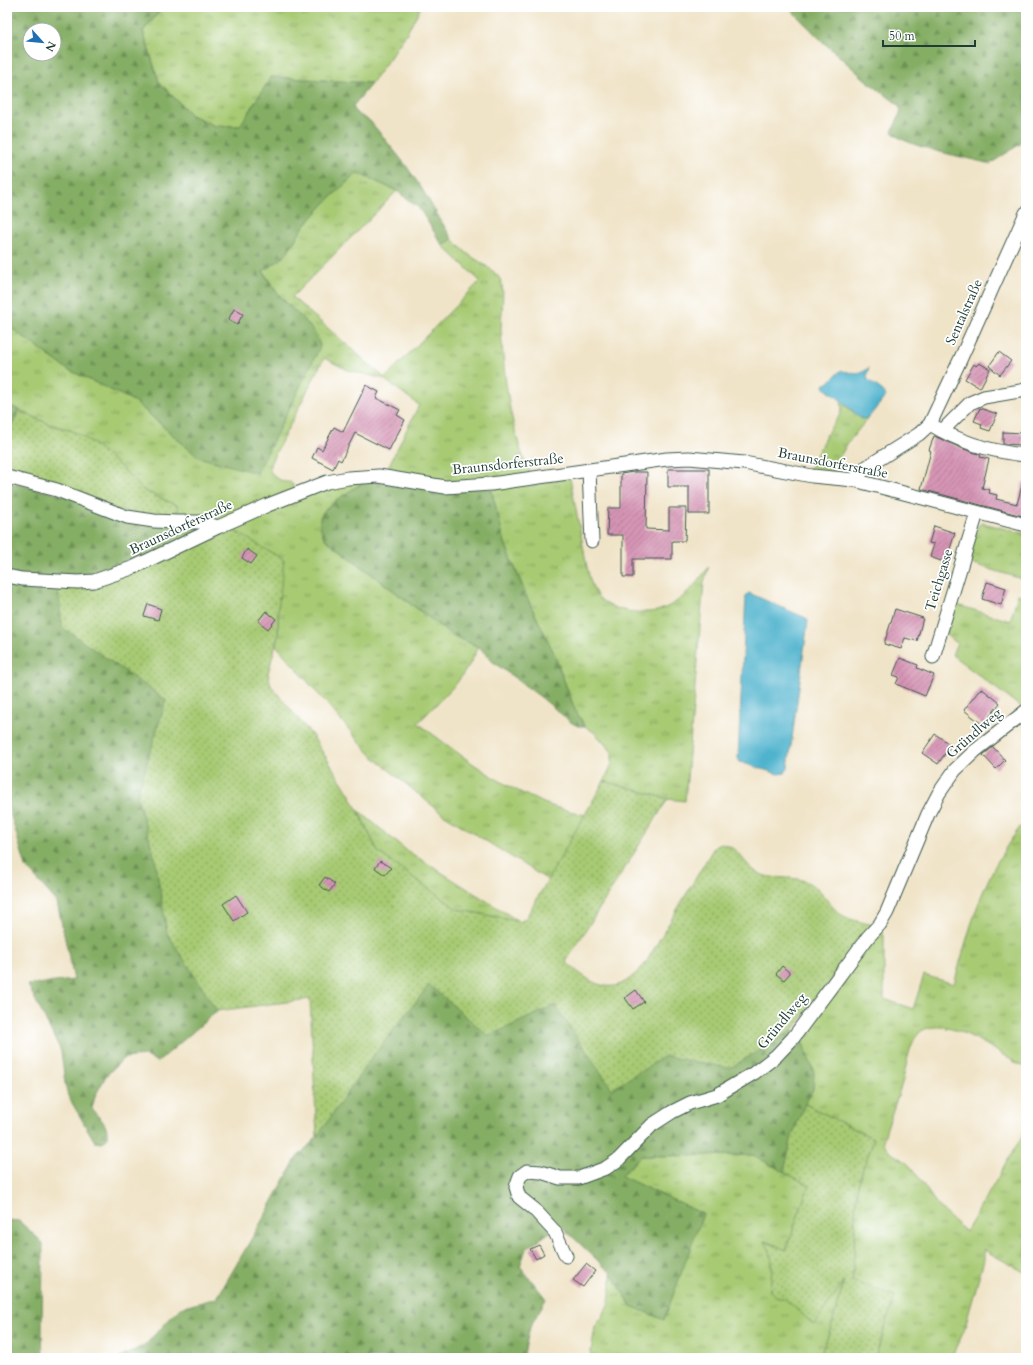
<svg xmlns="http://www.w3.org/2000/svg" width="1033" height="1365" viewBox="0 0 1033 1365" font-family="Cardo,serif">
	<style>
		.grass { fill: url(#grass-tufts); stroke: #638454 }
		.forest { fill: url(#forest-firs); stroke: #52764c; fill-rule: evenodd }
		.park { fill: url(#park-dots); stroke: #638454 }
		.water { fill: #50b3ce; stroke: #387881 }
		.building { fill: url(#building-hatch) }
		.lines { fill: none; stroke-linecap: round; stroke-linejoin: round }
		.minor-casing { stroke: #3e564a; stroke-width: 15 }
		.minor { stroke: #fff; stroke-width: 13 }
		.labels { text-anchor: middle; dominant-baseline: central; stroke-width: 3.5; stroke-linejoin: round; paint-order: stroke }
		.street-label { font-size: 14px; fill: #1f3d34; stroke: #fff }
	</style>
	<defs>
		<pattern id="grass-tufts" width="24" height="20" patternUnits="userSpaceOnUse"><rect width="24" height="20" fill="#a7ca73"/><path d="M3 7l-1-3M5 7V3M7 7l1-3M15 17l-1-3M17 17v-4M19 17l1-3" fill="none" stroke="#87a55f"/></pattern>
		<pattern id="forest-firs" width="22" height="20" patternUnits="userSpaceOnUse"><rect width="22" height="20" fill="#85ae65"/><path d="M5 1l3.5 6h-7zM16 11l3.5 6h-7z" fill="#6c8f54"/></pattern>
		<pattern id="park-dots" width="8" height="8" patternUnits="userSpaceOnUse"><rect width="8" height="8" fill="#a7ca73"/><path d="M2 2h.1M6 6h.1" fill="none" stroke="#87a55f" stroke-width="1.8" stroke-linecap="round"/></pattern>
		<pattern id="building-hatch" width="6" height="6" patternUnits="userSpaceOnUse"><rect width="6" height="6" fill="#d694b5"/><path d="M-1 1l2-2M0 6l6-6M5 7l2-2" fill="none" stroke="#ad7a94"/></pattern>
	</defs>
	<rect width="100%" height="100%" fill="#fff"/>
	<filter id="ink" filterUnits="userSpaceOnUse"><feTurbulence type="fractalNoise" baseFrequency=".025" numOctaves="2"/><feDisplacementMap in="SourceGraphic" scale="8" xChannelSelector="R" yChannelSelector="G"/><feConvolveMatrix kernelMatrix="1 2 1 2 8 2 1 2 1" color-interpolation-filters="sRGB"/></filter>
	<filter id="wash" filterUnits="userSpaceOnUse"><feTurbulence type="fractalNoise" baseFrequency=".012" numOctaves="4" result="noise"/><feDisplacementMap in="SourceGraphic" scale="16" xChannelSelector="R" yChannelSelector="G"/><feGaussianBlur stdDeviation="0.9" result="paint"/><feColorMatrix in="noise" values="0 0 0 0 0 0 0 0 0 0 0 0 0 0 0 0 0 1.4 0 .05"/><feComposite in="paint" operator="in"/></filter>
	<g filter="url(#wash)">
		<rect width="100%" height="100%" fill="#f0e4c8"/>
		<path class="grass" d="M 160,7 L 421,7 L 405,36 L 372,83 L 271,77 L 240,126 L 215,126 L 191,115 L 159,82 L 143,31 L 159,12 Z
			M 357,172 L 397,191 L 292,297 L 385,378 L 480,281 L 443,246 L 452,239 C 457,244 462,249 468,254 C 476,260 497,271 501,281 C 505,292 501,316 501,329 C 503,369 511,441 532,475 L 445,483 L 385,473 L 419,405 L 384,379 L 348,370 L 324,358 L 270,464 L 270,471 C 276,478 282,483 291,482 L 296,490 L 219,521 L 177,519 L 178,506 L 143,490 L 122,468 L 80,435 L 70,430 L 51,425 L 7,404 L 7,330 L 9,326 L 67,369 L 134,401 L 198,457 L 313,331 L 278,294 L 263,271 L 284,257 L 304,226 L 328,200 Z
			M 841,401 L 849,409 L 865,419 L 868,418 L 847,444 L 830,474 L 808,471 L 829,430 L 840,415 L 842,409 Z
			M 570,478 C 574,499 578,520 582,540 C 585,556 589,587 599,598 C 610,609 630,613 645,612 C 649,612 655,612 660,610 C 681,603 697,584 709,566 L 704,582 L 685,801 L 668,799 L 604,781 L 612,764 L 612,752 L 595,733 L 585,726 L 575,710 L 553,651 L 528,600 L 505,543 L 491,489 Z
			M 365,481 L 326,508 L 320,517 L 324,538 L 452,635 L 479,647 L 468,667 L 456,684 L 418,723 C 460,755 497,784 546,804 C 558,809 572,811 585,815 L 548,880 L 440,812 L 371,755 L 276,645 L 278,636 L 278,610 L 228,527 L 329,486 Z
			M 983,523 L 1026,534 L 1026,567 L 1022,579 L 967,562 L 978,526 Z
			M 1018,594 L 1026,597 L 1026,698 L 1022,708 L 952,655 L 957,643 L 946,635 L 954,604 L 1010,621 Z
			M 358,810 L 406,850 L 520,922 L 457,909 L 378,852 Z
			M 1020,827 L 1026,827 L 1026,1068 C 1004,1057 984,1041 961,1032 C 950,1028 931,1023 920,1032 C 907,1044 907,1070 901,1086 C 895,1105 888,1123 883,1141 C 886,1154 900,1156 909,1165 C 918,1175 925,1188 933,1199 C 942,1211 954,1222 966,1232 L 1026,1129 L 1026,1273 L 984,1250 L 984,1260 L 964,1330 L 951,1358 L 875,1358 L 882,1337 L 852,1281 L 854,1255 L 855,1213 L 857,1189 L 862,1171 L 874,1139 L 805,1104 L 813,1089 L 800,1035 L 873,925 L 884,935 L 884,999 L 913,1009 L 924,975 L 954,984 C 965,945 975,905 994,868 C 1001,854 1011,840 1020,827 Z
			M 753,1155 L 809,1185 L 786,1250 L 765,1241 C 776,1256 771,1274 770,1291 L 784,1298 L 814,1324 L 845,1279 L 829,1334 L 819,1358 L 590,1358 L 595,1327 L 603,1316 L 609,1302 L 611,1287 L 611,1273 L 631,1305 L 703,1214 L 621,1177 L 640,1156 Z"/>
		<path class="forest" d="M 7,7 L 160,7 L 159,12 L 143,31 L 159,82 L 191,115 L 215,126 L 240,126 L 271,77 L 372,83 L 353,106 L 356,113 L 370,121 L 405,164 L 422,189 L 452,239 L 443,246 L 419,208 L 397,191 L 357,173 L 328,200 L 304,226 L 284,257 L 263,271 C 267,279 273,287 278,294 C 292,311 316,325 320,347 L 257,473 L 198,457 L 134,401 L 67,369 L 10,327 L 7,330 ZM 30,30 L 54,30 L 54,54 L 30,54 Z
			M 788,7 L 1026,7 L 1026,140 L 990,164 C 970,158 904,147 892,132 L 901,111 L 899,105 L 867,81 L 822,41 Z
			M 7,404 L 19,411 L 7,436 Z
			M 365,481 L 491,489 L 505,543 L 528,600 L 553,651 L 575,710 L 585,726 L 578,726 L 572,723 L 542,698 L 493,662 L 479,647 L 452,635 L 324,538 C 322,532 318,523 321,516 C 325,505 354,489 365,481 Z
			M 7,482 L 202,528 L 62,627 L 166,700 L 137,796 L 155,859 L 167,933 L 217,1011 L 158,1062 L 145,1056 L 124,1058 L 106,1076 L 95,1096 L 92,1109 C 100,1120 109,1123 107,1139 L 101,1143 L 95,1142 L 68,1096 L 65,1083 L 61,1051 L 28,985 L 74,980 L 57,902 L 26,867 L 7,802 Z
			M 429,985 L 489,1036 L 555,1005 L 612,1089 L 665,1056 L 730,1068 L 793,1030 L 800,1035 L 814,1073 L 813,1089 L 805,1104 L 792,1136 L 784,1172 L 753,1155 L 640,1156 L 621,1176 L 703,1214 L 664,1320 L 631,1306 L 611,1273 L 560,1225 L 526,1249 L 520,1266 L 546,1299 L 530,1327 L 523,1358 L 119,1358 L 145,1345 L 180,1308 L 217,1298 L 267,1212 L 297,1157 L 317,1137 L 366,1065 Z
			M 7,1220 L 19,1221 L 43,1243 L 42,1332 L 43,1358 L 7,1358 Z"/>
		<path class="park" d="M 19,411 L 51,425 L 70,430 L 80,435 L 94,444 L 122,468 L 143,490 L 178,506 L 177,519 L 128,513 L 7,472 L 7,436 Z
			M 228,527 L 284,560 L 278,610 L 278,636 L 268,673 L 271,686 L 311,734 L 350,795 L 378,852 L 457,909 L 520,922 L 526,918 L 604,781 L 668,799 L 566,962 C 580,974 601,993 621,984 C 630,980 638,971 645,964 L 713,849 L 720,844 C 738,845 743,864 758,873 C 773,881 790,875 805,881 C 820,887 827,903 839,913 C 848,920 862,922 873,925 L 793,1030 L 730,1068 L 665,1056 L 612,1089 L 555,1005 L 489,1036 L 429,985 L 366,1065 L 317,1137 L 310,999 L 217,1011 L 167,933 L 155,859 L 137,796 L 166,700 L 62,627 L 58,586 L 78,587 Z
			M 805,1104 L 874,1139 L 862,1171 L 857,1189 L 855,1213 L 854,1255 L 852,1281 L 895,1296 L 875,1358 L 819,1358 L 829,1334 L 844,1281 L 814,1325 L 784,1298 L 778,1298 L 770,1291 C 771,1273 776,1256 764,1241 L 786,1250 L 809,1185 L 784,1172 L 792,1136 Z"/>
		<path class="water" d="M 869,367 L 867,375 L 868,380 L 883,391 L 886,396 L 868,418 L 862,419 C 853,412 846,404 837,397 C 832,393 827,392 824,386 L 825,384 L 828,383 L 840,371 C 854,371 858,379 869,367 Z
			M 749,593 L 806,618 L 808,621 L 788,768 L 785,773 L 778,774 L 740,762 L 738,758 L 746,595 Z"/>
		<g id="blocks">
			<path class="building" d="M 234,309 L 243,314 L 237,325 L 228,320 Z
				M 999,352 L 1011,361 L 1000,375 L 989,366 Z
				M 979,363 L 990,369 L 980,388 L 965,379 L 974,364 L 976,366 Z
				M 366,385 L 379,392 L 376,398 L 400,410 L 397,415 L 405,420 L 389,450 L 355,433 L 341,461 L 338,459 L 333,469 L 312,458 L 317,447 L 322,450 L 334,427 L 343,432 Z
				M 980,408 L 997,414 L 990,431 L 981,428 L 982,424 L 974,421 Z
				M 1003,432 L 1023,433 L 1023,445 L 1003,444 Z
				M 934,436 L 961,448 L 981,455 L 980,457 L 989,459 L 982,488 L 990,490 L 989,493 L 997,495 L 996,499 L 1017,504 L 1023,482 L 1026,483 L 1026,517 L 921,489 L 931,451 L 929,450 Z
				M 668,469 L 709,469 L 709,514 L 689,514 L 689,487 L 668,487 Z
				M 633,472 L 647,472 L 646,529 L 669,530 L 669,508 L 686,508 L 685,541 L 672,541 L 672,559 L 633,559 L 633,577 L 623,577 L 623,535 L 607,535 L 608,508 L 621,508 L 621,474 Z
				M 934,526 L 955,533 L 949,552 L 947,552 L 944,562 L 930,557 L 934,544 L 929,543 Z
				M 247,549 L 257,556 L 251,564 L 242,558 Z
				M 987,582 L 1006,588 L 1001,605 L 982,599 Z
				M 148,604 L 161,609 L 158,620 L 144,616 Z
				M 895,609 L 923,618 L 917,641 L 905,638 L 901,649 L 884,644 Z
				M 266,611 L 276,619 L 268,629 L 258,621 Z
				M 900,658 L 918,665 L 917,668 L 934,675 L 925,696 L 896,684 L 899,677 L 893,675 Z
				M 981,688 L 1000,703 L 983,725 L 964,710 Z
				M 935,734 L 951,745 L 938,764 L 922,753 Z
				M 993,747 L 1005,760 L 996,769 L 983,755 Z
				M 380,861 L 391,868 L 385,875 L 375,868 Z
				M 325,877 L 335,884 L 329,892 L 319,885 Z
				M 236,895 L 247,912 L 234,921 L 223,904 Z
				M 782,966 L 790,973 L 784,980 L 776,974 Z
				M 636,990 L 644,1002 L 633,1009 L 625,998 Z
				M 539,1245 L 544,1254 L 536,1259 L 530,1249 Z
				M 586,1264 L 595,1271 L 583,1287 L 573,1280 Z"/>
		</g>
	</g>
	<g filter="url(#ink)">
		<use href="#blocks" fill-opacity="0" stroke="#3e564a" stroke-width="1"/>
		<g class="lines">
			<defs>
				<path id="minor" d="M 930,424 C 959,442 992,452 1026,455
					M 942,431 L 970,403 L 984,397 L 1026,390
					M 589,470 L 592,541
					M 7,477 L 57,490 L 127,517 L 154,521 L 177,522 L 201,522 L 218,527
					M 854,480 L 865,468 L 919,434 L 930,424 L 960,360 L 1026,213
					M 7,576 L 22,579 L 78,582 L 94,581 L 132,568 L 218,527 L 268,505 L 327,482 L 348,478 L 379,476 L 445,487 L 491,484 L 667,459 L 689,458 L 744,463 L 812,476 L 854,480 L 1026,525
					M 933,657 L 977,513
					M 566,1256 L 555,1232 L 534,1209 L 519,1197 L 516,1187 L 520,1176 L 527,1171 L 541,1172 L 560,1178 L 579,1178 L 606,1168 L 618,1160 L 652,1125 L 672,1112 L 690,1103 L 717,1095 L 754,1073 L 776,1056 L 793,1038 L 868,937 L 880,924 L 887,912 L 928,814 L 939,793 L 955,770 L 975,751 L 1026,711"/>
			</defs>
			<use href="#minor" class="minor-casing"/>
			<use href="#minor" class="minor"/>
		</g>
	</g>
	<g class="labels">
		<g class="street-label">
			<text transform="translate(964 312) rotate(-66)">Sentalstraße</text>
			<text transform="translate(833 463) rotate(11)">Braunsdorferstraße</text>
			<text transform="translate(508 464) rotate(-6)">Braunsdorferstraße</text>
			<text transform="translate(181 527) rotate(-25)">Braunsdorferstraße</text>
			<text transform="translate(939 580) rotate(-73)">Teichgasse</text>
			<text transform="translate(974 733) rotate(-41)">Gründlweg</text>
			<text transform="translate(782 1021) rotate(-50)">Gründlweg</text>
		</g>
	</g>
	<rect width="1033" height="1365" fill="none" stroke="#fff" stroke-width="24"/>
	<g transform="translate(42 42) rotate(117)"><circle r="19" fill="#ffffff" stroke="#a5b1ae"/>
	<path d="M0-3L7 15L0 10L-7 15Z" fill="#1f6fb2"/>
	<text y="-6" font-size="11" font-weight="bold" text-anchor="middle" fill="#1f3d34">N</text>
	</g>
	<path d="M883 40v6h92v-6" fill="none" stroke="#1f3d34" stroke-width="2"/>
	<text x="889" y="40" font-size="12" fill="#1f3d34" stroke="#ffffff" stroke-width="3" paint-order="stroke">50 m</text>
</svg>
